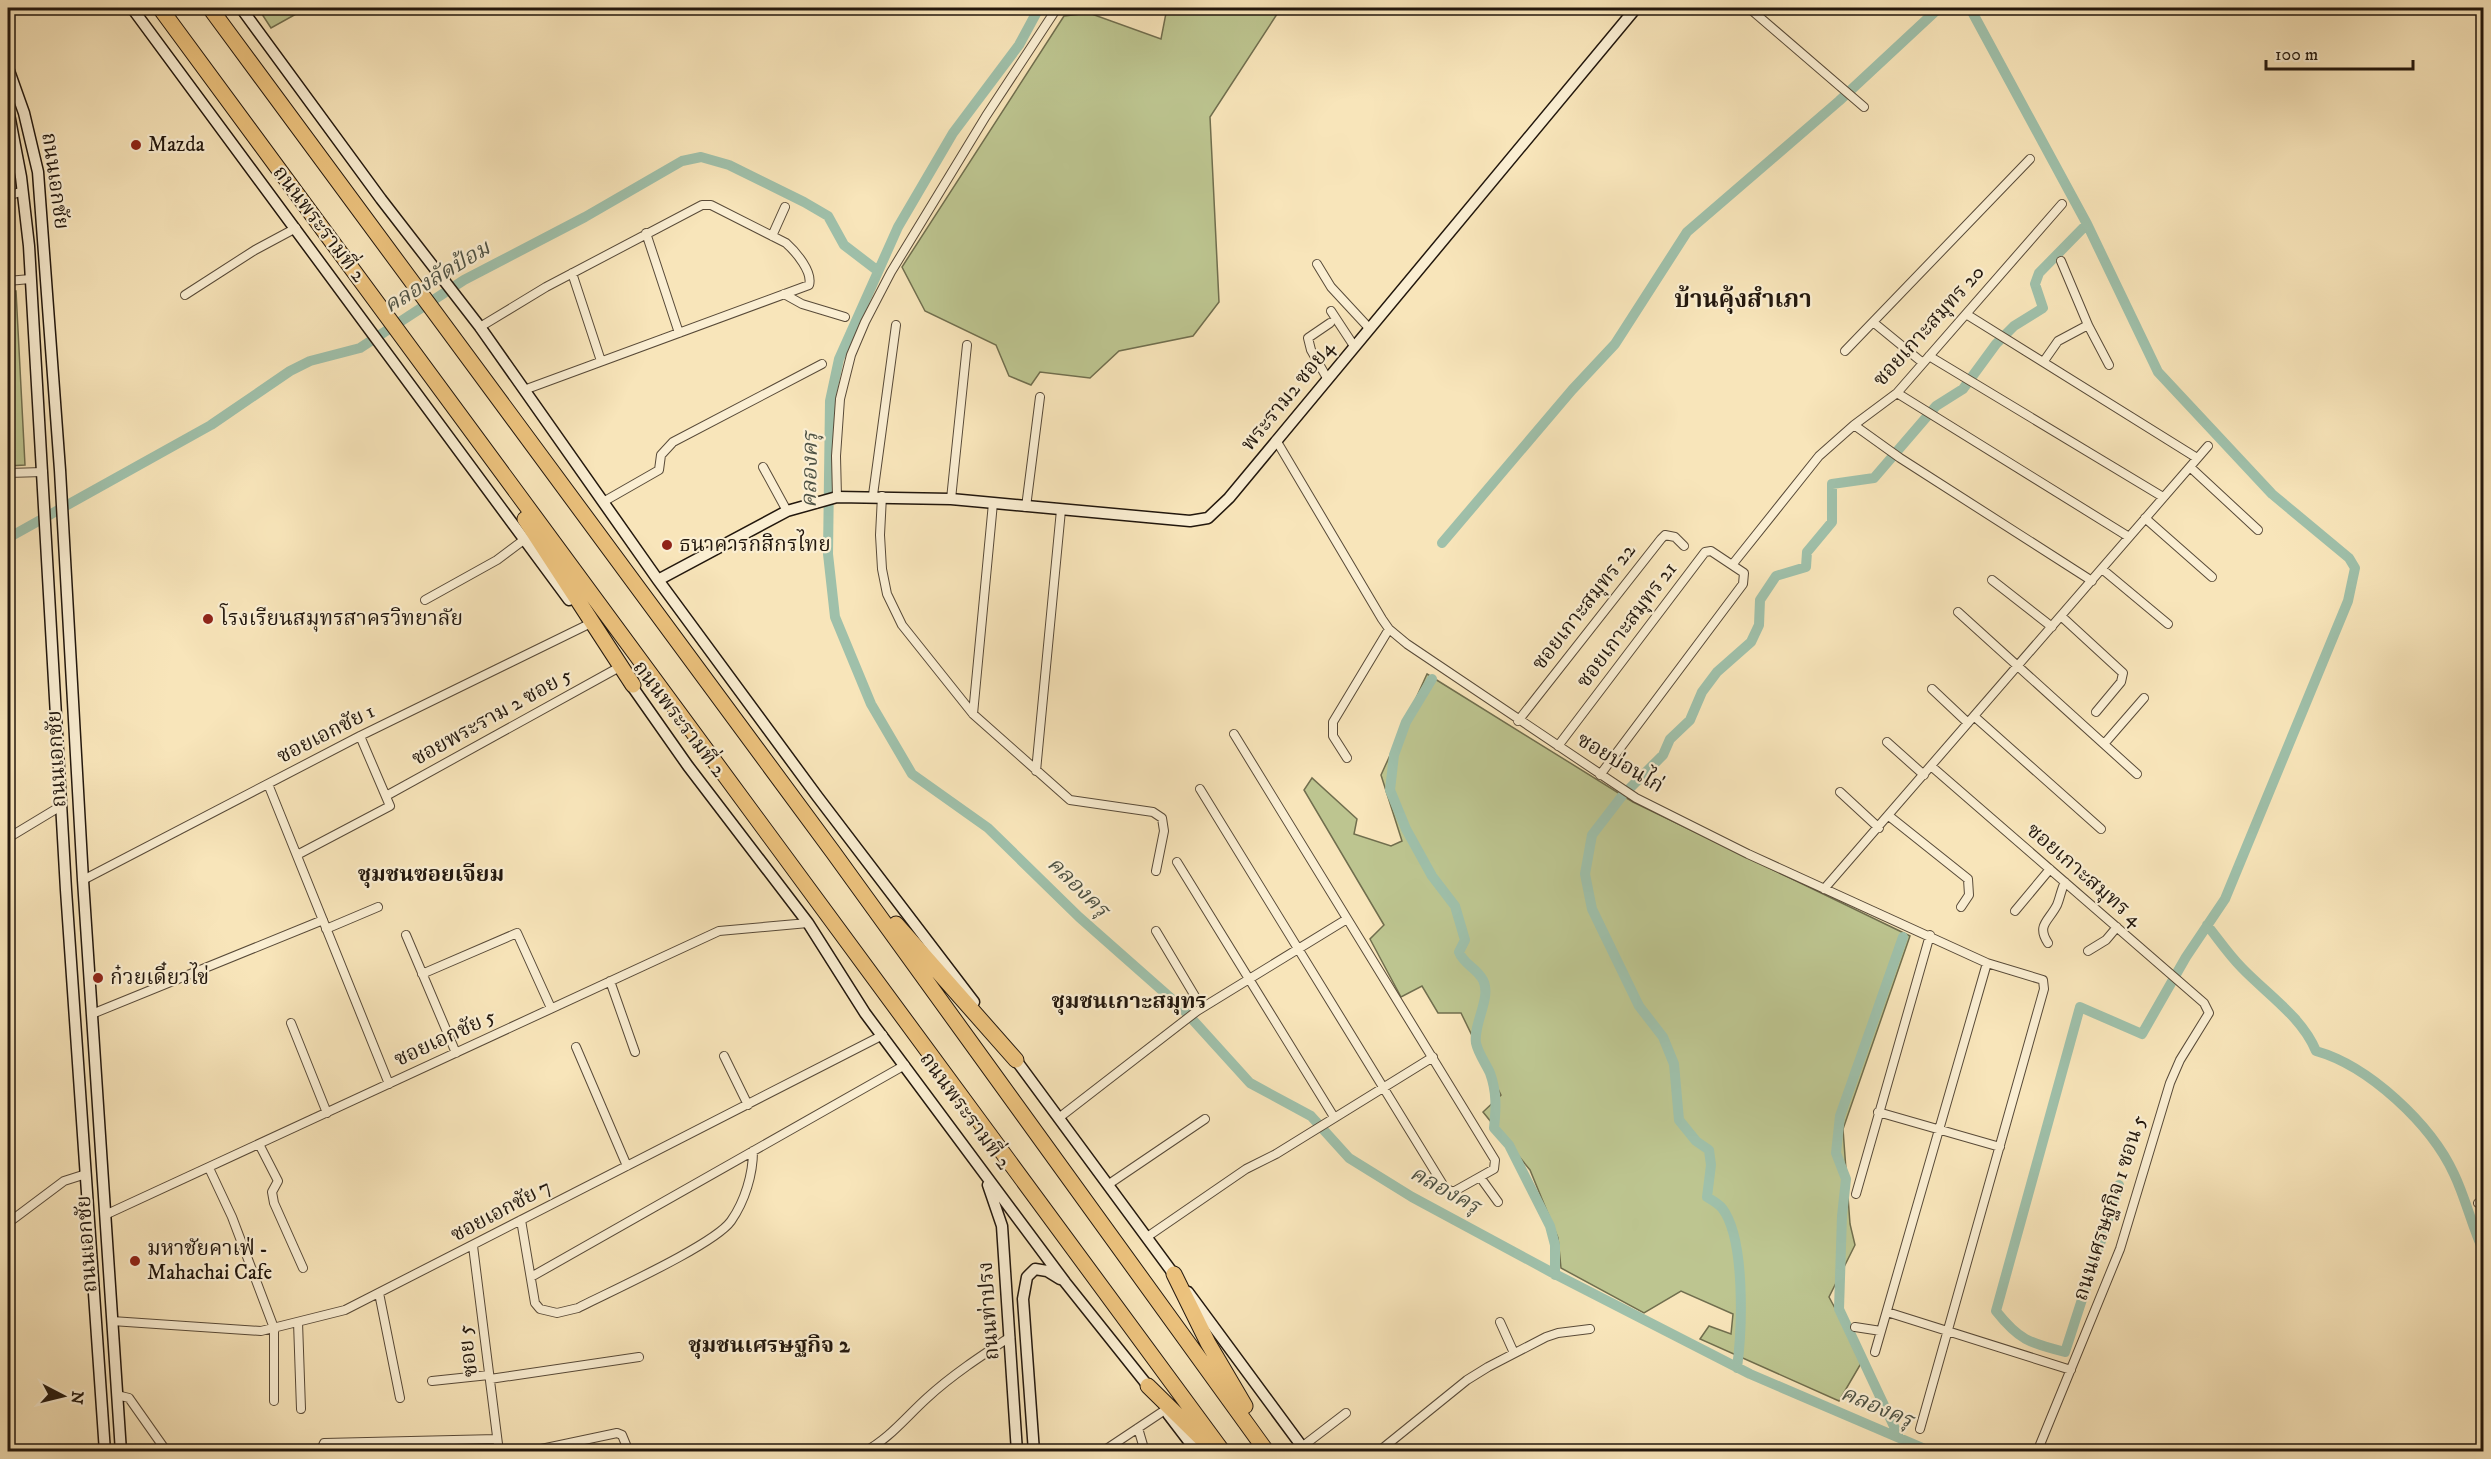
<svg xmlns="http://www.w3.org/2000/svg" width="2491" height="1459" viewBox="0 0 2491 1459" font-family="'IM FELL DW Pica','Noto Serif Thai',serif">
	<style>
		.green { fill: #bdc590; stroke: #706e4e; stroke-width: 1.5 }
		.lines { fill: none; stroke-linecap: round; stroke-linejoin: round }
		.canal { stroke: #9fc0aa; stroke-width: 10 }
		.street-casing { stroke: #584a38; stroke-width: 10 }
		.secondary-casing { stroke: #22170d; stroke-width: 13 }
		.highway-casing { stroke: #22170d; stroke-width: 17 }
		.street { stroke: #faeed2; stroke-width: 8 }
		.secondary { stroke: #faeed2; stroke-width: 10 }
		.highway { stroke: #ecc27d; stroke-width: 15 }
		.poi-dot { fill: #8f2418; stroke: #faeed2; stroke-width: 2 }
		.labels { text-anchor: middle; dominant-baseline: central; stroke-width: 4.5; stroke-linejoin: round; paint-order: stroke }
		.poi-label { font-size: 21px; fill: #22170d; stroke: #faeed2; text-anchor: start }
		.street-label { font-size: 21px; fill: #22170d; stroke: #faeed2 }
		.water-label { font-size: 22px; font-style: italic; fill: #4e5244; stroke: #faeed2 }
		.neighbourhood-label { font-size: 22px; font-weight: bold; fill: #22170d; stroke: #faeed2 }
		.quarter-label { font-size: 24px; font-weight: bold; fill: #22170d; stroke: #faeed2 }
	</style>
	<rect width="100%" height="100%" fill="#f8e5ba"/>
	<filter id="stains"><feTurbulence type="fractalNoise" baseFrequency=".00333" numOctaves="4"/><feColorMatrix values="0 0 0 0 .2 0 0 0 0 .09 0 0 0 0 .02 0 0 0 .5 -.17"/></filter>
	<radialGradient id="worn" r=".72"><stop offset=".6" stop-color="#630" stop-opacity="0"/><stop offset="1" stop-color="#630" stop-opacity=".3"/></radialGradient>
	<path class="green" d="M 258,8 L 307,8 L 271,28 Z
		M 1167,8 L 1281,8 L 1210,117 L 1219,302 L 1193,336 L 1119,351 L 1090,378 L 1040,372 L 1031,385 L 1009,376 L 996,345 L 925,311 L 902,267 L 1064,16 L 1089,13 L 1161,39 Z
		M 8,291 L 16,291 L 25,465 L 8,466 Z
		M 1427,674 L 1633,802 L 1910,936 L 1843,1129 L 1850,1224 L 1855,1245 L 1829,1297 L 1863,1360 L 1839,1401 L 1700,1339 L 1709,1326 L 1731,1334 L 1733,1314 L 1681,1291 L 1644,1313 L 1561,1268 L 1558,1238 L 1530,1170 L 1483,1112 L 1501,1095 L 1461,1013 L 1438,1013 L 1422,986 L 1401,997 L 1370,939 L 1384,925 L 1304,790 L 1312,778 L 1357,819 L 1354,834 L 1391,846 L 1402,841 L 1381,775 Z"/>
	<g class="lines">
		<path class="canal" d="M 1039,8 L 1019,45 L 953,133 L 898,227 L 839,359 L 830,401 L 828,554 L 835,617 L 871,704 L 912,774 L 988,828 L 1079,917 L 1182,1008 L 1250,1083 L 1311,1116 L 1349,1158 L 1412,1197 L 1551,1272 L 1750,1374 L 1932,1452
			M 2087,224 L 2158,372 L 2272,494 L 2349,558 L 2355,568 L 2348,601 L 2225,899 L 2186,957 L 2142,1034 L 2080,1007 L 1996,1311 C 2019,1340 2029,1343 2065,1352 L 2119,1185
			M 8,538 L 211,425 L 290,371 L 310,361 L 360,348 L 464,280 L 585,217 L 682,161 L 701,157 L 729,165 L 804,202 L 828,216 L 844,245 L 878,271
			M 1442,543 L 1572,390 L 1615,344 L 1687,232 L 1839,101 L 1939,8
			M 1432,679 L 1406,722 L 1394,755 L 1390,790 L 1406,829 L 1432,876 L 1455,906 L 1465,940 L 1459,952 C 1464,965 1476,967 1483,980 C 1492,998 1473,1023 1476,1043 C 1478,1053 1486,1064 1490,1073 C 1497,1092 1496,1109 1494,1128 L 1509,1145 L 1550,1226 L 1555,1245 L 1555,1275
			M 2207,925 C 2219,940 2229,955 2242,968 C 2267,994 2302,1017 2316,1051 C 2369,1066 2431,1124 2454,1174 C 2466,1199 2472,1227 2484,1252
			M 1737,1368 C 1742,1331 1746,1239 1722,1208 C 1719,1204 1712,1200 1707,1197 L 1711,1165 L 1709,1150 L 1696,1141 L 1679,1120 L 1674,1064 L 1663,1037 L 1639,1006 L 1592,909 L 1585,874 L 1592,835 L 1622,796 L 1663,755 L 1670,739 L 1690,720 L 1702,692 L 1717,672 L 1751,642 L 1759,625 L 1760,600 L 1776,576 L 1806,567 L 1807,552 L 1832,522 L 1832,484 L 1874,478 L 1936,406 L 1963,389 L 1996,344 L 2014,326 L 2043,308 L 2035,284 L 2039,273 L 2087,224 L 1970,8
			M 1898,1435 L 1839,1309 L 1842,1216 L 1846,1179 L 1836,1153 L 1840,1116 L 1903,937"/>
		<defs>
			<path id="street" d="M 1749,8 L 1864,107
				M 8,196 L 23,191
				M 646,233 L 679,333
				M 772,236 L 785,207
				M 1317,264 L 1331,287 L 1369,328
				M 572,273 L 601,361
				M 8,281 L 30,279
				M 784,294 L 802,304 L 845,317
				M 185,295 L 255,250 L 296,228
				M 1331,311 L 1354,346
				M 1966,314 L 2197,458
				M 1873,322 L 1923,363
				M 2088,325 L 2109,365
				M 480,327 L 546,287 L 702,205 L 711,205 L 786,243 C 796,252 813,272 809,285 L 524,390
				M 1845,351 L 2030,159
				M 1929,356 L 2163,497
				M 2044,361 L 2058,341 L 2088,325 L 2061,261
				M 1327,378 L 1311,350 L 1308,338 L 1330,323
				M 1897,393 L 2129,537
				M 1854,425 L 1900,458 L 2092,581
				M 1276,440 L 1382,619 L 1389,629 L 1407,644 L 1636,798 L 1748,854 L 1987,963 L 2043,980 L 2044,989 L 1920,1429
				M 763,467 L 787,511
				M 2190,467 L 2258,530
				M 8,473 L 43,472
				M 873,495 L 896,325
				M 882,496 L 880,535 L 882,569 L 887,594 L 902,625 L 973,714 L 1070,800 L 1153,812 L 1162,818 L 1164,831 L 1156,871
				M 837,497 L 836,456 L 840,399 L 851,355 L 865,322 L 891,272 L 986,116 L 1057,8
				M 951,499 L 967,345
				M 603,502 L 659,470 L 661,455 L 673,442 L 822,364
				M 1026,507 L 1040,397
				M 2145,518 L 2212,577
				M 2102,569 L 2168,624
				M 1992,580 L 2052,627
				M 425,600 L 497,560 L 525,539
				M 1958,612 L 2137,774
				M 2061,616 L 2123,673 L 2121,682 L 2096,712
				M 1932,689 L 1968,723
				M 973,714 L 993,503
				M 1975,717 L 2101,829
				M 1518,721 L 1661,539 L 1665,535 L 1675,537 L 1684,546
				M 1887,742 L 1924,775
				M 2104,744 L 2144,698
				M 1558,746 L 1705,552 L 1711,551 L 1732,565
				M 1347,758 L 1333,736 L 1333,722 L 1389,629
				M 1931,766 L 2204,1003 L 2209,1013 L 2180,1060 L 2170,1083 L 2120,1249 L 2037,1452
				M 1036,771 L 1061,510
				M 1600,775 L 1743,584 L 1744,573 L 1732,565 L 1819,456 L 1854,425 L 1897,393 L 2062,204
				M 268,784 L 389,1084
				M 1200,789 L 1445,1188 L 1453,1192 L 1494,1169 L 1495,1160 L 1234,734
				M 1840,792 L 1879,828
				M 386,796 L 616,669
				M 1889,816 L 1968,879 L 1969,895 L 1961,907
				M 8,838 L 61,806
				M 297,855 L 390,806 L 360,736
				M 1177,862 L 1334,1117
				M 83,880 L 360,736 L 587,625
				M 1824,889 L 2208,446
				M 2015,911 L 2050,869
				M 326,929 L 378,907
				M 1156,931 L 1202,1008
				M 406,935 L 456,1053
				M 2048,943 C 2036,925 2049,921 2057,905 C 2060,898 2061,890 2065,882
				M 2088,951 L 2106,940 L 2117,927
				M 422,974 L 517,933 L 551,1008
				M 610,981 L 635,1052
				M 92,1014 L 323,920
				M 291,1023 L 327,1113
				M 576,1047 L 627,1166
				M 724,1056 L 748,1105
				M 1878,1112 L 2000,1147
				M 1060,1117 L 1197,1011 L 1347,919
				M 259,1144 L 278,1181 L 272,1192 L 274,1203 L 303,1268
				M 209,1168 L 232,1217 L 274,1328 L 274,1401
				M 1480,1177 L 1498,1202
				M 1109,1184 L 1205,1119
				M 1856,1194 L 1930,935
				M 2478,1203 L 2484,1204
				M 105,1215 L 719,931 L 808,923
				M 521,1220 L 535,1303 L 540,1309 L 557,1313 L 578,1308 C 609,1292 714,1245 731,1221 C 745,1201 753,1174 753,1151
				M 8,1223 L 64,1181 L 86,1174
				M 1147,1237 L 1246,1169 L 1276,1154 L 1433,1057
				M 473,1246 L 499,1452
				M 531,1277 L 905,1065
				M 379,1293 L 400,1398
				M 1887,1312 L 2071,1370
				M 112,1321 L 261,1331 L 345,1310 L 883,1035
				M 298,1322 L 301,1409
				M 1500,1322 L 1514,1353
				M 1855,1327 L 1881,1331
				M 1875,1352 L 1987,963
				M 490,1379 L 639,1357
				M 432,1381 L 489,1375
				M 117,1395 L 129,1398 L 167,1452
				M 1138,1428 L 1145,1452
				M 1303,1446 L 1346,1413
				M 320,1452 L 324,1443 L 497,1439
				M 527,1452 L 617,1433 L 622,1435 L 629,1452
				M 864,1452 C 889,1439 906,1417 927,1398 C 952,1375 981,1356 1010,1337
				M 1102,1452 L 1165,1410
				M 1378,1452 L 1467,1380 L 1488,1367 L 1546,1337 L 1558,1333 L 1590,1329"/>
			<path id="secondary" d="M 132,8 L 569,600
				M 241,8 L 381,199 L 480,327 L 658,580 L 817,796 L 974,1002
				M 8,68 L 24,113 L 38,172 L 60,470 L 83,880 L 121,1452
				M 8,109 L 21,177 L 29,246 L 66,890 L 105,1452
				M 658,580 L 787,511 L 837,497 L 951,499 L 1190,521 L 1208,518 L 1229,498 L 1636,8
				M 629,682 L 688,766 L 808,923 L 865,1013 L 1065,1282 L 1152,1391
				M 1013,1056 L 1178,1280
				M 988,1185 L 1002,1226 L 1017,1452
				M 1188,1292 L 1306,1452
				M 1168,1414 L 1197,1452
				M 1034,1452 L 1023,1299 L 1027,1277 L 1035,1269 L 1047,1271 L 1060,1279"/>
			<path id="highway" d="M 160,8 L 1223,1452
				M 210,8 L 833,852 L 1267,1452
				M 525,519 L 633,685
				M 896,924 L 1016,1060
				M 1174,1274 L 1208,1343 L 1245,1406
				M 1148,1386 L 1208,1445"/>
		</defs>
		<use href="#street" class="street-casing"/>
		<use href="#secondary" class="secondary-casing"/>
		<use href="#highway" class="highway-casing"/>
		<use href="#street" class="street"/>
		<use href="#secondary" class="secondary"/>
		<use href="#highway" class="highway"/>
	</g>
	<g class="poi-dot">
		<circle cx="136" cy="145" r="6"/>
		<circle cx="667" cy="545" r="6"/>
		<circle cx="208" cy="619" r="6"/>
		<circle cx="98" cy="978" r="6"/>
		<circle cx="135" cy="1261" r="6"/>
	</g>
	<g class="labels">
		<g class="poi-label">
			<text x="148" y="145">Mazda</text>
			<text x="679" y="545">ธนาคารกสิกรไทย</text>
			<text x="220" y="619">โรงเรียนสมุทรสาครวิทยาลัย</text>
			<text x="110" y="978">ก๋วยเดี๋ยวไข่</text>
			<text x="147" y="1249">มหาชัยคาเฟ่ -<tspan x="147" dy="24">Mahachai Cafe</tspan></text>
		</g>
		<g class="street-label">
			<text transform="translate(55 181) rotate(82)">ถนนเอกชัย</text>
			<text transform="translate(319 224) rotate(53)">ถนนพระรามที่ 2</text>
			<text transform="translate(1929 326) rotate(-48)">ซอยเกาะสมุทร 20</text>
			<text transform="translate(1288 396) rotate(-51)">พระราม2 ซอย4</text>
			<text transform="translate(1584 607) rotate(-52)">ซอยเกาะสมุทร 22</text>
			<text transform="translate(1627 625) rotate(-53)">ซอยเกาะสมุทร 21</text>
			<text transform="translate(492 717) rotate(-29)">ซอยพระราม 2 ซอย 5</text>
			<text transform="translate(679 719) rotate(53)">ถนนพระรามที่ 2</text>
			<text transform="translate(326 734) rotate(-27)">ซอยเอกชัย 1</text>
			<text transform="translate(57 759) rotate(-93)">ถนนเอกชัย</text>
			<text transform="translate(1620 763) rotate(31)">ซอยบ่อนไก่</text>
			<text transform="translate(2084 875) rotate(41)">ซอยเกาะสมุทร 4</text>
			<text transform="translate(445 1038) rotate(-25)">ซอยเอกชัย 5</text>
			<text transform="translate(965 1111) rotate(54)">ถนนพระรามที่ 2</text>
			<text transform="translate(2110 1208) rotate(-72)">ถนนเศรษฐกิจ 1 ซอน 5</text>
			<text transform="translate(501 1211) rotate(-28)">ซอยเอกชัย 7</text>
			<text transform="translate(87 1244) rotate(-94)">ถนนเอกชัย</text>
			<text transform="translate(989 1311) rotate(-94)">ถนนท่าปรง</text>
			<text transform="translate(468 1351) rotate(-97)">ซอย 5</text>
		</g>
		<g class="water-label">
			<text transform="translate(437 277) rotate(-31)">คลองลัดป้อม</text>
			<text transform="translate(810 470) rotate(-89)">คลองครุ</text>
			<text transform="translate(1078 887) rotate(44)">คลองครุ</text>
			<text transform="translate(1445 1190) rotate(29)">คลองครุ</text>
			<text transform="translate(1877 1407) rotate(23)">คลองครุ</text>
		</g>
		<g class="neighbourhood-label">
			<text x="431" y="874">ชุมชนซอยเจียม</text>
			<text x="1129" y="1001">ชุมชนเกาะสมุทร</text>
			<text x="769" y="1345">ชุมชนเศรษฐกิจ 2</text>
		</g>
		<g class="quarter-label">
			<text x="1743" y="300">บ้านคุ้งสำเภา</text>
		</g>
	</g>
	<rect width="2491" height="1459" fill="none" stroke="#f8e5ba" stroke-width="30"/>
	<rect x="9" y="9" width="2473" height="1441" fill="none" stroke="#22170d" stroke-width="3"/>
	<rect x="15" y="15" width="2461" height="1429" fill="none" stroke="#22170d" stroke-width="1.5"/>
	<g transform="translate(63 1396) rotate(97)" stroke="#faeed2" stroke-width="4.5" paint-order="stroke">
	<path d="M0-4.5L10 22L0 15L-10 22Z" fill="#22170d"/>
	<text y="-9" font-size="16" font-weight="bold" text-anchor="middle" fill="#22170d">N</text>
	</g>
	<path d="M2266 60v9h147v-9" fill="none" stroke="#22170d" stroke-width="3"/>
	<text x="2275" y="60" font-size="18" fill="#22170d" stroke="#faeed2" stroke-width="4.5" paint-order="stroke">100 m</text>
	<rect width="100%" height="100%" filter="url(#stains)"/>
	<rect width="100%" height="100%" fill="url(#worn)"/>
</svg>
